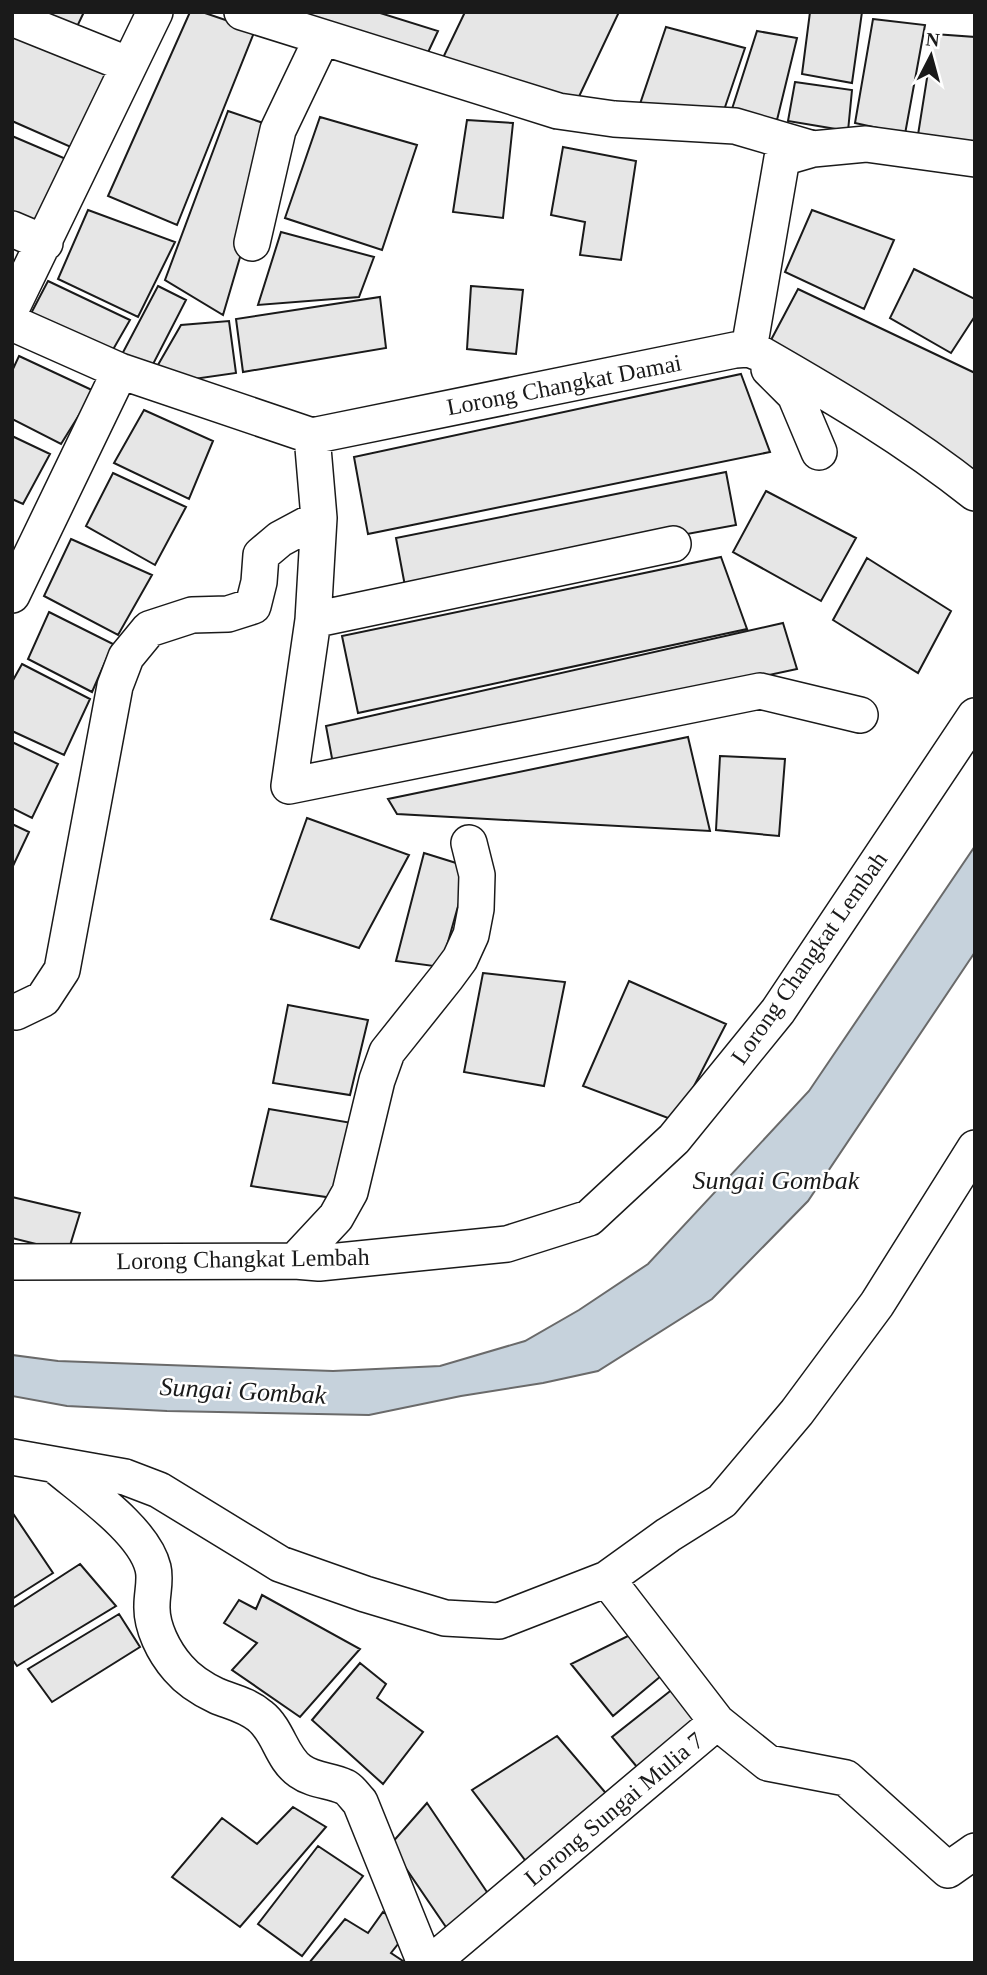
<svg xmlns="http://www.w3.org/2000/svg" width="987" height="1975" viewBox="0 0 987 1975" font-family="Georgia,serif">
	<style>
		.water { fill: #c6d2dc; stroke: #6a6a6a; stroke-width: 2 }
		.building { fill: #e6e6e6; stroke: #1a1a1a; stroke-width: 2 }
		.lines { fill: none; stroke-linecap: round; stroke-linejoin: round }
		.minor-casing { stroke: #1a1a1a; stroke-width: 38 }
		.minor { stroke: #fff; stroke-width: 35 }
		.labels { text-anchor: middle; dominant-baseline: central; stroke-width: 5; stroke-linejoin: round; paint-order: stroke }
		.street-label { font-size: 24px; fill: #1a1a1a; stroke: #fff }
		.water-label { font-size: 26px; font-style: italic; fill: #1a1a1a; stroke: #fff }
	</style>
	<rect width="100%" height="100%" fill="#fff"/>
	<path class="water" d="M 975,846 L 975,952 L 808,1201 L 712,1299 L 598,1371 L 543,1383 L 461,1396 L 369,1415 L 167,1411 L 67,1406 L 12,1396 L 12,1355 L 58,1361 L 333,1371 L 440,1366 L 525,1341 L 579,1310 L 648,1264 L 809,1091 Z"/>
	<path class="building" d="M 21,12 L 84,12 L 73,35 Z
		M 190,12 L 202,12 L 255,30 L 177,225 L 108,196 Z
		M 260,12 L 377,12 L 438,31 L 423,63 Z
		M 465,12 L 619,12 L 575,105 L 441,62 Z
		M 810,12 L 862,12 L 852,83 L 802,74 Z
		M 873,19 L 925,25 L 905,134 L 855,123 Z
		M 666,27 L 745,48 L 722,116 L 640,104 Z
		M 757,31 L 797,38 L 777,120 L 732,109 Z
		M 12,32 L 108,72 L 73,148 L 12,121 Z
		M 934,34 L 975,37 L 975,145 L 917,141 Z
		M 795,82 L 852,90 L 848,131 L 788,121 Z
		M 228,111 L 272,126 L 243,247 L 223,315 L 165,280 Z
		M 320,117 L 417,145 L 382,250 L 285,218 Z
		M 467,120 L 513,123 L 503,218 L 453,212 Z
		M 12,136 L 66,159 L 34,222 L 12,212 Z
		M 563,147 L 636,161 L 621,260 L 580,255 L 585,222 L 551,215 Z
		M 88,210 L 175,242 L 138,317 L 58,279 Z
		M 812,210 L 894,240 L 864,309 L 785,272 Z
		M 281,232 L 374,257 L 359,297 L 258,305 Z
		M 914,269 L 975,299 L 975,316 L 951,353 L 890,318 Z
		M 48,281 L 130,320 L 107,360 L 26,323 Z
		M 158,286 L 186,300 L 149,372 L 120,358 Z
		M 471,286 L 523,290 L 516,354 L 467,349 Z
		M 798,289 L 975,373 L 975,478 L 771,340 Z
		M 380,297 L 386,348 L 243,372 L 236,319 Z
		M 229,321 L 236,373 L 166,383 L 151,377 L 181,325 Z
		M 19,356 L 94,391 L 61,444 L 12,419 L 12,371 Z
		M 741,374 L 770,452 L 368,534 L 354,457 Z
		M 144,410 L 213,441 L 189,499 L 114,463 Z
		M 12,436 L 50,454 L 23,504 L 12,499 Z
		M 726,472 L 736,525 L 405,586 L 396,538 Z
		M 113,473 L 186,507 L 155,565 L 86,526 Z
		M 766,491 L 856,538 L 821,601 L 733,552 Z
		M 71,539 L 152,575 L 118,635 L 44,596 Z
		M 721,557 L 747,629 L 358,713 L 342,636 Z
		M 867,558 L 951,611 L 918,673 L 833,620 Z
		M 49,612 L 113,644 L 92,692 L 28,659 Z
		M 783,623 L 797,669 L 334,769 L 326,726 Z
		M 22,664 L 90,699 L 64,755 L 12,731 L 12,682 Z
		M 688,737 L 710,831 L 397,814 L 388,799 Z
		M 12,742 L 58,764 L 32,818 L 12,808 Z
		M 720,756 L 785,759 L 779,836 L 716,830 Z
		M 307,818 L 409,855 L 359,948 L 271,919 Z
		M 12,824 L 29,832 L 12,868 Z
		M 424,853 L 469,867 L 441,967 L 396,961 Z
		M 483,973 L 565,982 L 544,1086 L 464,1072 Z
		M 629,981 L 726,1024 L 676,1121 L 583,1086 Z
		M 288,1005 L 368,1020 L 350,1095 L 273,1083 Z
		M 269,1109 L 352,1123 L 340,1199 L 251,1186 Z
		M 12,1197 L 80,1213 L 68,1252 L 12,1238 Z
		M 12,1512 L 53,1573 L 12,1599 Z
		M 80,1564 L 116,1606 L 17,1666 L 12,1659 L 12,1608 Z
		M 262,1595 L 360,1649 L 300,1717 L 232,1670 L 257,1643 L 224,1623 L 239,1600 L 256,1609 Z
		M 119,1614 L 140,1647 L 52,1702 L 28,1669 Z
		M 632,1634 L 667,1671 L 613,1716 L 571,1664 Z
		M 360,1663 L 386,1684 L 377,1698 L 423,1732 L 383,1784 L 312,1720 Z
		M 674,1688 L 706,1720 L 642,1773 L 612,1737 Z
		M 557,1736 L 610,1798 L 531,1868 L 472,1790 Z
		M 427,1803 L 489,1895 L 448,1930 L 390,1845 Z
		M 293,1807 L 326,1827 L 240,1927 L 172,1877 L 222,1818 L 257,1844 Z
		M 318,1846 L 363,1876 L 302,1956 L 258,1924 Z
		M 383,1912 L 409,1930 L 391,1953 L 406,1963 L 309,1963 L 345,1919 L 368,1933 Z"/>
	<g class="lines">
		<defs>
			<path id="minor" d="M 242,12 L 558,111 L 614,119 L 735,126 L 813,149
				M 12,18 L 129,65
				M 12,229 L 45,243
				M 252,243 L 278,130 L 322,38
				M 12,307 L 155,12
				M 12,323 L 120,371 L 312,436 L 735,350 L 749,349 L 759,353 C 834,396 907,439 975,493
				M 749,349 L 782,158 L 813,149 L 866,144 L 975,159
				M 769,369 L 795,395 L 819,452
				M 312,436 L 319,518 L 313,620 L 289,786 L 760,691 L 860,715
				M 12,595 L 120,371
				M 313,620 L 673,544
				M 16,1012 L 43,999 L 62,970 L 115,686 L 126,657 L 149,629 L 192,615 L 228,614 L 253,606 L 259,582 L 261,555 L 280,539 L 319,518
				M 295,1261 L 336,1217 L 350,1192 L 377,1080 L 387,1052 L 446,978 L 460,959 L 471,935 L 476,909 L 477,875 L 469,843
				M 12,1262 L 295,1261 L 319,1263 L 507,1244 L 589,1218 L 674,1139 L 778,1011 L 975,716
				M 12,1457 L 125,1477 L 159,1490 L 280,1564 L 365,1594 L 445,1618 L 499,1621 L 607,1579 L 668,1535 L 722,1501 L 797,1412 L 877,1304 L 975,1148
				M 55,1465 C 84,1490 144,1530 153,1568 C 156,1580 152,1593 152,1605 C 151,1627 164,1652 178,1668 C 189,1681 202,1689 217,1696 C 232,1702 247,1705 260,1716 C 279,1731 281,1758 300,1771 C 314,1781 330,1780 345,1787 C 351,1790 355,1797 360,1802 L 425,1963
				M 607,1579 L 717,1722 L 768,1763 L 846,1778 L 948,1870 L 975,1851
				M 431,1963 L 717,1722"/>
		</defs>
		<use href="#minor" class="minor-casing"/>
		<use href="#minor" class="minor"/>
	</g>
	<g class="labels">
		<g class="street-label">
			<text transform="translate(564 385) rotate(-11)">Lorong Changkat Damai</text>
			<text transform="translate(809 958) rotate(-55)">Lorong Changkat Lembah</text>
			<text transform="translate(243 1259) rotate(-1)">Lorong Changkat Lembah</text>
			<text transform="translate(614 1809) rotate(-40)">Lorong Sungai Mulia 7</text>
		</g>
		<g class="water-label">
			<text x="776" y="1180">Sungai Gombak</text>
			<text transform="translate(243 1391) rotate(3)">Sungai Gombak</text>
		</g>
	</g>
	<rect width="987" height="1975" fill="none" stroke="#1a1a1a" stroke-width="28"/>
	<g transform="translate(931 56) rotate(6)" stroke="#ffffff" stroke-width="5" paint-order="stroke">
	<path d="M0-5L12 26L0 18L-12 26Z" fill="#1a1a1a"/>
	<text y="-10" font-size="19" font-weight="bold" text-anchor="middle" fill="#1a1a1a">N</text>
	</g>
</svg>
